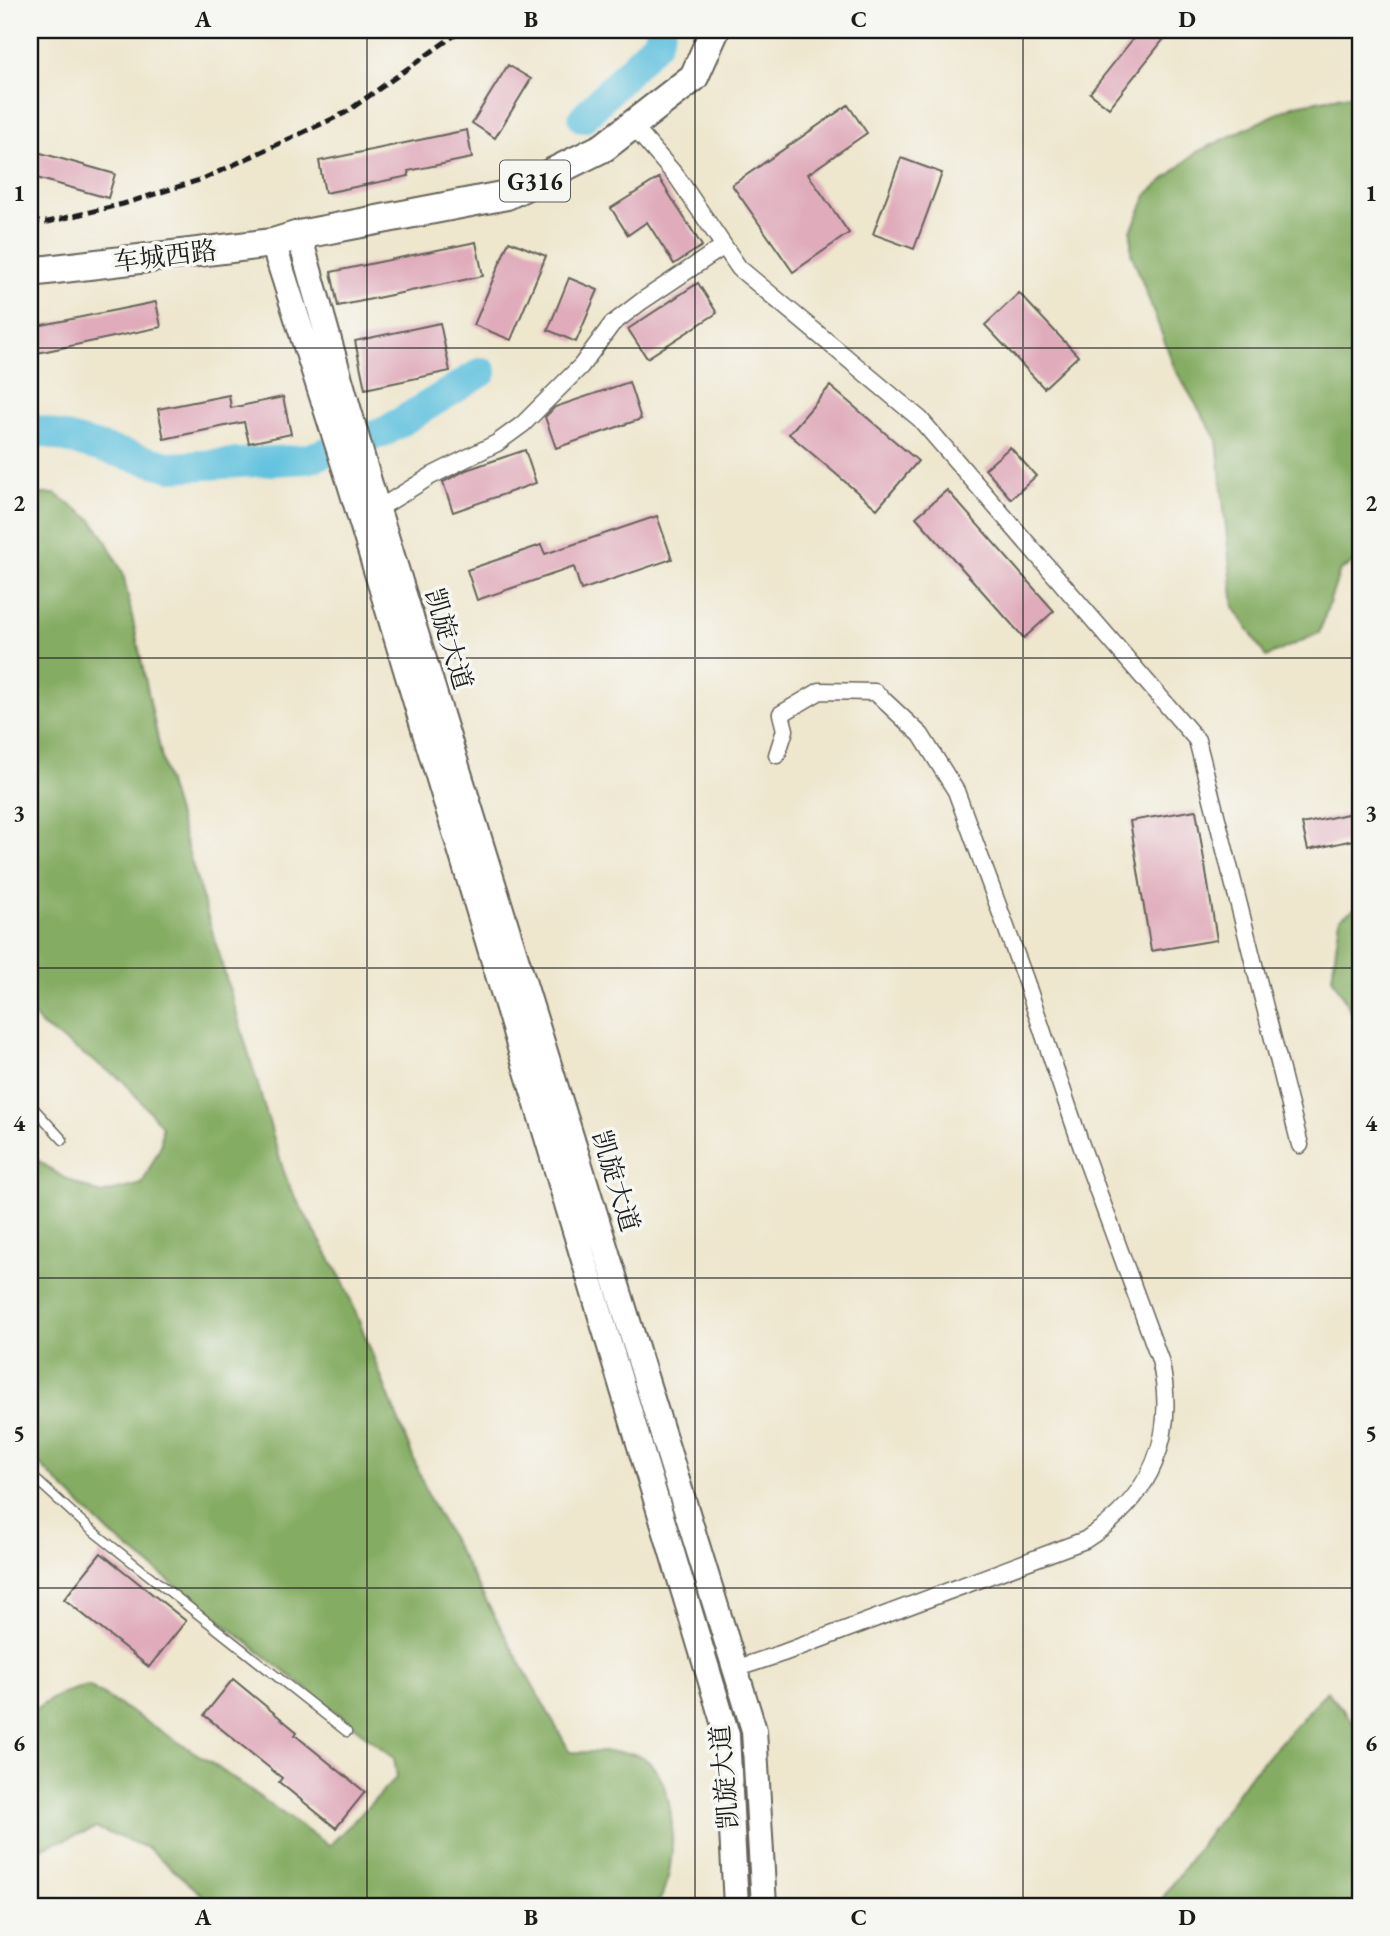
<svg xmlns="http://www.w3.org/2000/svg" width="1390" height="1936" viewBox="0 0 1390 1936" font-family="'EB Garamond','Noto Serif SC',serif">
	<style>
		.forest { fill: #84ac62; stroke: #50643f; stroke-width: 2 }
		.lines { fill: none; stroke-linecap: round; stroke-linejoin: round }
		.river { stroke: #5fc1de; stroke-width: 30 }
		.building { fill: #e0acbc }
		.lane-casing { stroke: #66635a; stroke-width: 11 }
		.street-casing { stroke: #66635a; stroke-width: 19 }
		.primary-casing { stroke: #66635a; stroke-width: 28 }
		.highway-casing { stroke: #66635a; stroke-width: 32 }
		.lane { stroke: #fff; stroke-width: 8 }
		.street { stroke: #fff; stroke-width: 16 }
		.primary { stroke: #fff; stroke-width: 24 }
		.highway { stroke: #fff; stroke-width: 28 }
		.rail { stroke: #1c1c1c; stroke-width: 5; stroke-dasharray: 10 5; stroke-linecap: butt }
		.grid { fill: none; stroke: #1c1c1c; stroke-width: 2; stroke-opacity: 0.55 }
		.labels { text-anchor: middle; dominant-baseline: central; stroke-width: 7; stroke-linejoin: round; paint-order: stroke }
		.shield { fill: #f6f6f2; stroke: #5d5d5c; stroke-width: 2 }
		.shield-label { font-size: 24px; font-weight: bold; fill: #1c1c1c }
		.street-label { font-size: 26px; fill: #1c1c1c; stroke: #f6f6f2 }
		.neatline { fill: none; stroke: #1c1c1c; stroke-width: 2.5 }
		.grid-label { font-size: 23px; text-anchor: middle; font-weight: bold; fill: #1c1c1c }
	</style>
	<rect width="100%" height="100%" fill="#f6f6f2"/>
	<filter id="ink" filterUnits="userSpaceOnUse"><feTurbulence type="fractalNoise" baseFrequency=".0143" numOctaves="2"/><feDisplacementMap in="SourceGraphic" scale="14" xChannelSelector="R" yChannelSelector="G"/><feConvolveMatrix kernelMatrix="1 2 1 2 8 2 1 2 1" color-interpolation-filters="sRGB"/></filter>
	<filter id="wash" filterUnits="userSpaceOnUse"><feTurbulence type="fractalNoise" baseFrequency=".00686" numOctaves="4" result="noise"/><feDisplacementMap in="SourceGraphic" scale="28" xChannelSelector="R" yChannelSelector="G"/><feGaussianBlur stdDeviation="1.57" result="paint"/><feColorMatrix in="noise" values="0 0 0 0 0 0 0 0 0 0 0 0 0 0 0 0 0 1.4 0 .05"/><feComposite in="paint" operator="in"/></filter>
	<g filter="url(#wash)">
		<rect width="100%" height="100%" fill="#eee6cd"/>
		<path class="forest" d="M 1360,93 L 1360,559 L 1340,571 L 1319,633 L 1266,657 L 1234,607 L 1217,440 L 1175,369 L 1131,252 L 1131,231 L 1148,193 L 1197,152 L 1295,105 Z
			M 30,494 L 55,494 L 91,519 L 104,537 L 123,573 L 165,773 L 283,1169 L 290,1188 L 344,1283 L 430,1500 L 570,1752 C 587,1753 619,1750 635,1754 C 681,1768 680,1875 656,1906 L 215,1906 L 148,1848 L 96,1828 L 44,1847 L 30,1860 L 30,1714 C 49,1699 65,1690 89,1686 L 210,1762 L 329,1846 L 397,1777 L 394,1758 L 110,1534 L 30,1455 L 30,1155 L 64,1178 L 101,1194 L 142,1184 L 161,1145 L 162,1126 L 123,1081 L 42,1026 L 30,1010 Z
			M 1360,905 L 1360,1058 L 1358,1024 L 1332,977 L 1340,918 Z
			M 1327,1691 L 1360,1730 L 1360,1857 L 1353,1906 L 1157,1906 L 1248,1778 Z"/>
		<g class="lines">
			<path class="river" d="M 583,118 L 656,43 L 661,30
				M 30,428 L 171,467 L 307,459 L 386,431 L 482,372"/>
		</g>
		<g id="blocks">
			<path class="building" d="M 1140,30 L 1171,30 L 1109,108 L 1090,93 Z
				M 508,65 L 531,79 L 495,138 L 472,123 Z
				M 848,105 L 867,133 L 808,174 L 849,233 L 793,272 L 732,185 Z
				M 467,130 L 472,158 L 408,171 L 409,176 L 325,193 L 319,161 Z
				M 30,150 L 115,174 L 108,198 L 33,177 L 35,172 L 30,171 Z
				M 901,158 L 942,173 L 914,249 L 873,234 Z
				M 659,178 L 702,246 L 674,264 L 647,222 L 628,235 L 611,208 Z
				M 509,241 L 546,256 L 511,340 L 474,325 Z
				M 476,242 L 483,276 L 338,306 L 331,272 Z
				M 569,278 L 598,290 L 576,342 L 548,330 Z
				M 698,283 L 717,313 L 647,358 L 628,329 Z
				M 1019,293 L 1078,356 L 1044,388 L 985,325 Z
				M 156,302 L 161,327 L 37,353 L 32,327 Z
				M 440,323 L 450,371 L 365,389 L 355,341 Z
				M 629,382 L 641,419 L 556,448 L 545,417 L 555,407 Z
				M 830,386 L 918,461 L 877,509 L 789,434 Z
				M 229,395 L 231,408 L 283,397 L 291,434 L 249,443 L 244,422 L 164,439 L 158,409 Z
				M 1010,447 L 1036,476 L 1011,499 L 985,469 Z
				M 525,450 L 536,483 L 453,512 L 443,482 L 466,470 Z
				M 947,490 L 1054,611 L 1024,638 L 916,517 Z
				M 657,516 L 672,559 L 581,590 L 574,567 L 477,600 L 467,570 L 541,545 L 545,554 Z
				M 1196,810 L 1217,940 L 1151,951 L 1130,821 Z
				M 1352,813 L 1358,839 L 1308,850 L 1302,824 Z
				M 101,1553 L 186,1621 L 149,1667 L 64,1599 Z
				M 233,1679 L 297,1732 L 295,1735 L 365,1792 L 336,1828 L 279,1782 L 282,1778 L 204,1715 Z"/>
		</g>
	</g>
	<g filter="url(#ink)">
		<use href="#blocks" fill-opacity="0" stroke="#66635a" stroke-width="2"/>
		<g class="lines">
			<defs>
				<path id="lane" d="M 30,1104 L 63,1140
					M 30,1474 L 89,1528 L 347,1732"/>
				<path id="street" d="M 632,125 L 677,177 L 739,268 L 920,419 L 1197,740 L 1300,1145
					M 378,509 L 431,476 L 497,443 L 523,424 L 581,366 L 612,324 L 642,301 L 724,246
					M 735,1669 L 783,1653 L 1085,1540 C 1151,1498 1178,1437 1160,1360 L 1081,1145 L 1025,979 L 956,791 L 921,735 L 875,692 L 820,691 L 781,714 L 785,730 L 777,755"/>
				<path id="primary" d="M 299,235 L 369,481 L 754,1730 L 764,1906
					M 273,243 L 351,487 L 727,1735 L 736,1906"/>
				<path id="highway" d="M 30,272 L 273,243 L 299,235 L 507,195 L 604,147 L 694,77 L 715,30"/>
			</defs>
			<use href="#lane" class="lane-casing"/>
			<use href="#street" class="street-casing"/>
			<use href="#primary" class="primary-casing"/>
			<use href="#highway" class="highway-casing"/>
			<use href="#lane" class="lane"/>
			<use href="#street" class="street"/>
			<use href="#primary" class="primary"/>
			<use href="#highway" class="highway"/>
			<path class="rail" d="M 30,222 L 48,222 L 123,204 L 203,179 L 345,113 L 462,30"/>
		</g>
	</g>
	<path class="grid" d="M 367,30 L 367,1906M 695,30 L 695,1906M 1023,30 L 1023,1906M 30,348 L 1360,348M 30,658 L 1360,658M 30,968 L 1360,968M 30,1278 L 1360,1278M 30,1588 L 1360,1588"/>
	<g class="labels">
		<rect class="shield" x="500" y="160.5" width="70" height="41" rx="5"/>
		<g class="shield-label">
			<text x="535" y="181">G316</text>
		</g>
		<g class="street-label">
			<text transform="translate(165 256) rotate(-7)">车城西路</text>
			<text transform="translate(449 639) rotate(73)">凯旋大道</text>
			<text transform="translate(616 1181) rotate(73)">凯旋大道</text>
			<text transform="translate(724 1777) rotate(-95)">凯旋大道</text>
		</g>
	</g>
	<rect width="1390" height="1936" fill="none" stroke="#f6f6f2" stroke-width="77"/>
	<rect x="38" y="38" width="1314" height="1860" class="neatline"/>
	<g class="grid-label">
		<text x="203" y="27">A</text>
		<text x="531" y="27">B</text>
		<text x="859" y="27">C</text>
		<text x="1187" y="27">D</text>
		<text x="19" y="201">1</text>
		<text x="1371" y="201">1</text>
		<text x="19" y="511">2</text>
		<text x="1371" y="511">2</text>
		<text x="19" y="821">3</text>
		<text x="1371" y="821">3</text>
		<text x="19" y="1131">4</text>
		<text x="1371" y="1131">4</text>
		<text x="19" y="1441">5</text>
		<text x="1371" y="1441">5</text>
		<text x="19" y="1751">6</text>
		<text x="1371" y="1751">6</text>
		<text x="203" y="1925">A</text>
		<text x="531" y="1925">B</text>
		<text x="859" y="1925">C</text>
		<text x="1187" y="1925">D</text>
	</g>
</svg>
